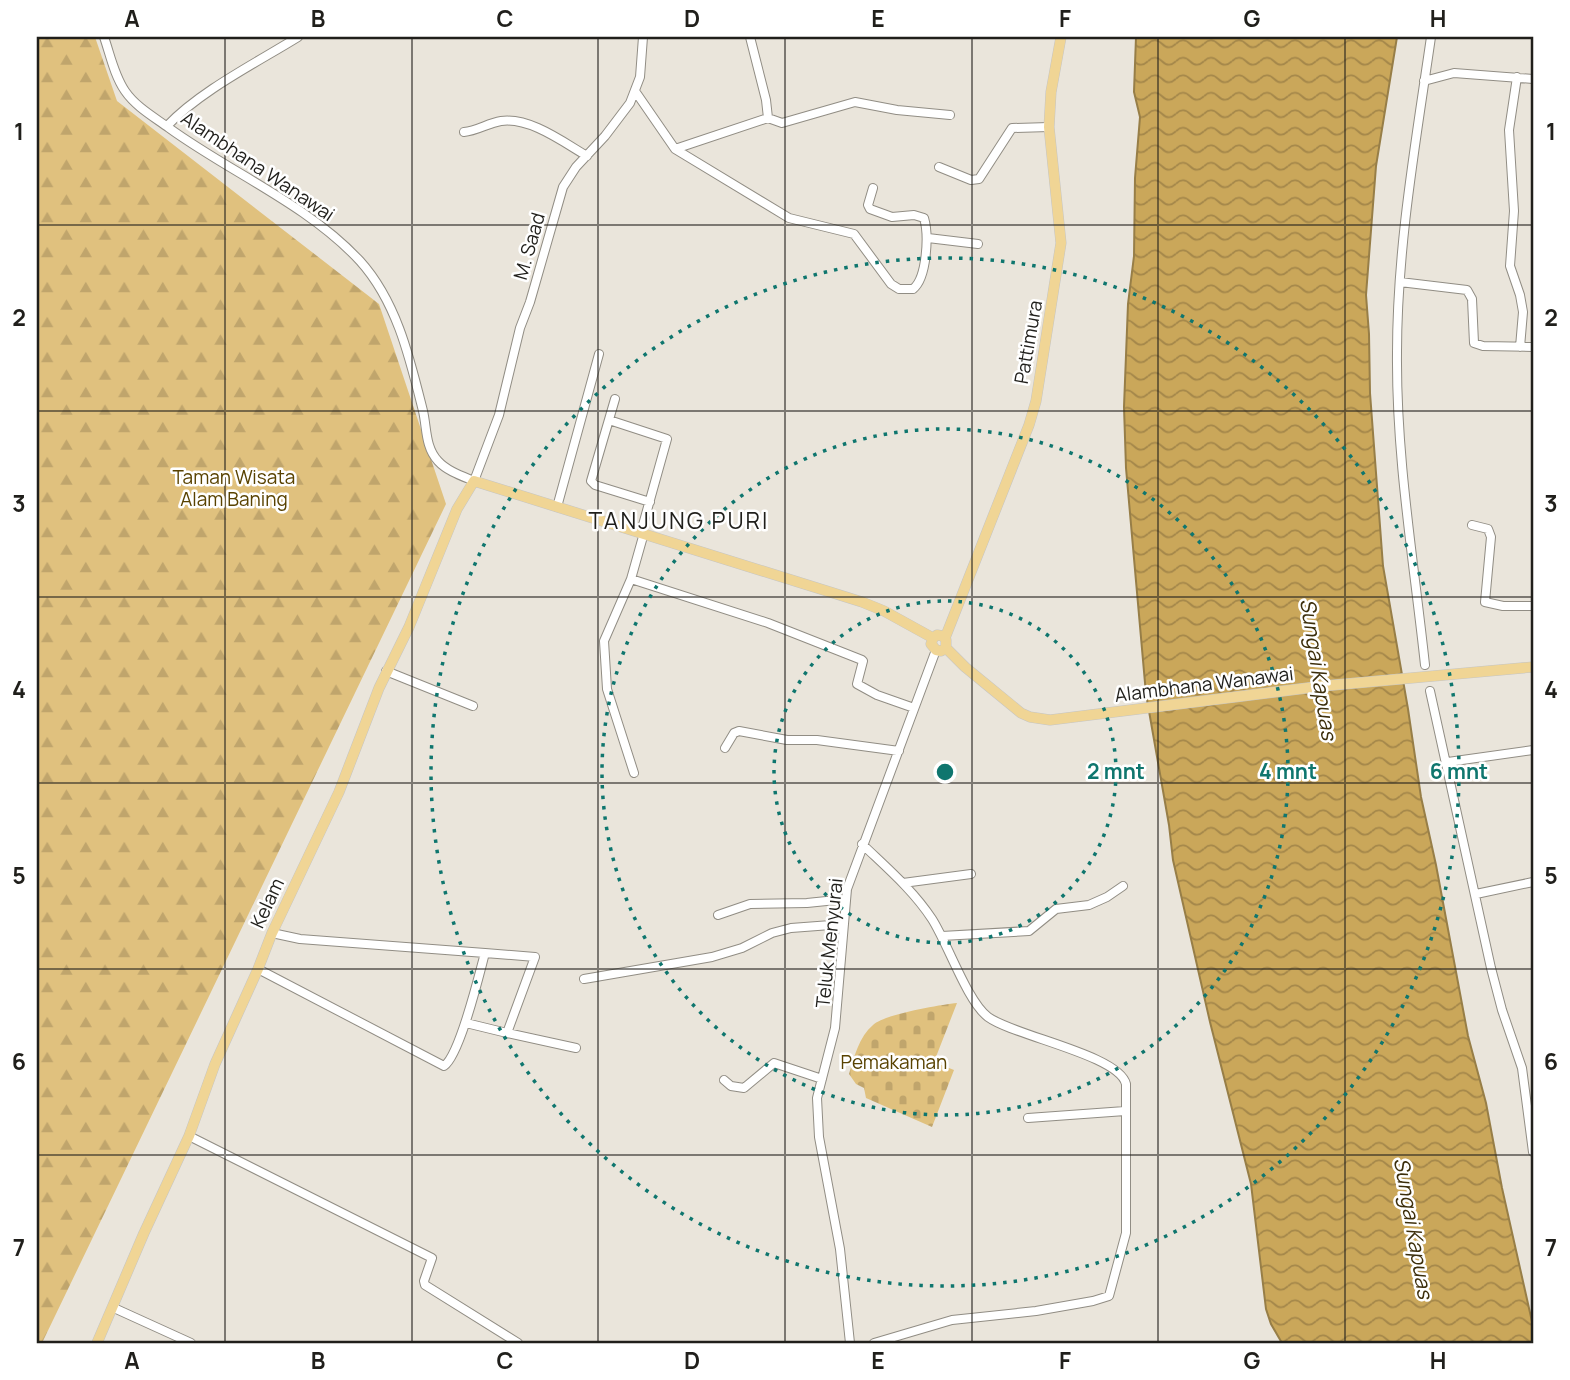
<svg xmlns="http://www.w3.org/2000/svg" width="1570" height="1380" viewBox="0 0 1570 1380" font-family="Manrope,sans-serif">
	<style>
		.forest { fill: url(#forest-firs) }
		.cemetery { fill: url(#cemetery-stones) }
		.water { fill: url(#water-waves); stroke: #977e47; stroke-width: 2 }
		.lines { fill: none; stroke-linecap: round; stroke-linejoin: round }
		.minor-casing { stroke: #918d84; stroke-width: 10 }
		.major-casing { stroke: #c5c5c4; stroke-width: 11 }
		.minor { stroke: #fff; stroke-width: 8 }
		.major { stroke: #f0d595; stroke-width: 10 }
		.grid { fill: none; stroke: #201f1b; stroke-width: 2; stroke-opacity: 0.55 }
		.ring { fill: none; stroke: #0f766e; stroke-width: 3.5; stroke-dasharray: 3.5 7 }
		.labels { text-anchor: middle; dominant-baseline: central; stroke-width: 5; stroke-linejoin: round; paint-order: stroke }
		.street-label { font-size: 19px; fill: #201f1b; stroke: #fff }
		.park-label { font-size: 19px; fill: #594200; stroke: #fff }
		.water-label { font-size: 21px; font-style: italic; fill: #3c2e0b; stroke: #fff }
		.quarter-label { font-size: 23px; letter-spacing: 2px; fill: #201f1b; stroke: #fff }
		.centre { fill: #0f766e; stroke: #fff; stroke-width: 3.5 }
		.ring-label { font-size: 21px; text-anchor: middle; font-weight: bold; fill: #0f766e; stroke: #fff; stroke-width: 5; stroke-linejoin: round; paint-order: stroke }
		.neatline { fill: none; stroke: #201f1b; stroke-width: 2.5 }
		.grid-label { font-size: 23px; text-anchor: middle; font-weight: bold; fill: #201f1b }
	</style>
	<defs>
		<pattern id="forest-firs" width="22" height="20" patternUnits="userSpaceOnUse" patternTransform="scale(1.75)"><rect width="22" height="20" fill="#e0c17e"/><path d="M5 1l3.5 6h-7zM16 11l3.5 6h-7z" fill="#c0a56c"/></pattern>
		<pattern id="cemetery-stones" width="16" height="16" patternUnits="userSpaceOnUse" patternTransform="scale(1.75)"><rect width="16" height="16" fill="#e0c17e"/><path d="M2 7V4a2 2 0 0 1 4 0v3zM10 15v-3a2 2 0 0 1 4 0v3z" fill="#c0a56c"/></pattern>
		<pattern id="water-waves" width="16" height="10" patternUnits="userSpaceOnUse" patternTransform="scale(1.75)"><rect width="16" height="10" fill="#caa75a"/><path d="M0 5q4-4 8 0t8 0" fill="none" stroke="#a4874a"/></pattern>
	</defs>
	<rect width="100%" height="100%" fill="#eae5db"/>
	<path class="forest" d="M 37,37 L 95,37 L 117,101 L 379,304 L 446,504 L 42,1343 L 37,1343 Z"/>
	<path class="cemetery" d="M 957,1003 L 934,1062 L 954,1070 L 932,1127 L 866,1098 L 864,1088 L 856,1084 L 849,1074 C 854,1057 859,1037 873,1025 C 885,1014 939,1005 957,1003 Z"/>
	<path class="water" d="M 1136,37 L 1397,37 L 1376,166 L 1366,295 L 1369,334 L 1370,393 L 1383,566 L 1408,709 L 1421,797 L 1436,865 L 1468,1036 L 1486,1103 L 1502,1188 L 1533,1326 L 1533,1343 L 1282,1343 L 1271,1324 L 1266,1309 L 1251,1184 L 1210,1022 L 1173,860 L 1169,825 L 1146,694 L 1126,468 L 1124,407 L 1128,304 L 1134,256 L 1135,178 L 1140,117 L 1134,92 Z"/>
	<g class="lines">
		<defs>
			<path id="minor" d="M 104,37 C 110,54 114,75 125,91 C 136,107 154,117 169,128 C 231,173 307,204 360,261 C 397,302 410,359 423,411 C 427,428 425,447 438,461 C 447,471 462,476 474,481 L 499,415 L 520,328 L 530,302 L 563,187 L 576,167 L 605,136 L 630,103 L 640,77 L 643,37
				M 750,37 L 766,100 L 768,118
				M 1517,77 L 1509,130 L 1514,211 L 1510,266 L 1520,295 L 1523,312 L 1520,347
				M 1424,81 L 1454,73 L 1533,79
				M 635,91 L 675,149 L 789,218 L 854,234 L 891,284 L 899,289 L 913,289 C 927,278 929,235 924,218 L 914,215 L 892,217 L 870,209 L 868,205 L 873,188
				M 167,126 C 200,91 256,63 298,37
				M 464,132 C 477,131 488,123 501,121 C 530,117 563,142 587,156
				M 675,149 L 768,118 L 782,123 L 855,102 L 897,110 L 950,115
				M 939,167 L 971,180 L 979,179 L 1012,128 L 1049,127
				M 928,238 L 978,244
				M 1400,282 L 1467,290 L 1472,299 L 1474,343 L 1483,346 L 1533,347
				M 615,399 L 591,481 L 595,485 L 650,502
				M 609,420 L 667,439 L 641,532
				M 557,507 L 599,354
				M 1472,525 L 1488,529 L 1491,537 L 1485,602 L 1503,606 L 1533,606
				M 631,579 L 768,623 L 862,660 L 863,661 L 857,684 L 877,695 L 914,708
				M 1425,665 C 1414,562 1396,458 1397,353 C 1397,247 1416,141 1431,37
				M 386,671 L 473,706
				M 1430,691 L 1491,968 L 1502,1010 L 1522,1068 L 1533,1152
				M 725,748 L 734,733 L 739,731 L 787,740 L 817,740 L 899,751
				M 1448,762 L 1533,750
				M 634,773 L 607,689 L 604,641 L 631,579 L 644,533
				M 862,844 C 887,868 913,890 932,919 C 948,944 967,1001 988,1017 C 1014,1036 1119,1055 1126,1084 L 1126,1233 L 1109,1296 L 1093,1301 L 1036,1311 L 952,1320 L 874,1343
				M 903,883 L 971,874
				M 1476,894 L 1533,882
				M 718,915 L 750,904 L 807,903 L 846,899
				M 942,936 L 1029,931 L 1056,909 L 1089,905 L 1107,897 L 1123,886
				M 485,953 L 535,957 L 507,1033 L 576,1048
				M 258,969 L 444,1066 C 460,1055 479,975 485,953 L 300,939 L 272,933
				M 584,979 L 712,957 L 742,948 L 772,933 L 791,928 L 844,924
				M 466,1023 L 507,1033
				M 724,1080 L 731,1086 L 744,1088 L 774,1063 L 822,1079
				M 1028,1118 L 1125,1111
				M 189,1136 L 432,1258 L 424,1281 L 425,1285 L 518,1343
				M 114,1308 L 191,1343
				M 850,1343 L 840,1249 L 819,1137 L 817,1098 L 835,1028 L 847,889 L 936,650"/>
			<path id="major" d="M 945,638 L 1029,425 L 1036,401 L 1061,243 L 1049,127 L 1051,92 L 1061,37
				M 946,648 L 965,667 L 1021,713 L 1030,717 L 1050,720 L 1323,686 L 1533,667
				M 97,1343 L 144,1233 L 189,1136 L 215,1064 L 258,969 L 272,933 L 339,792 L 379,688 L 409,627 L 457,509 L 474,481 L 862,602 L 884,611 L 933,638 L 937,635 L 943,636 L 946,640 L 946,648 L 941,651 L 936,650 L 931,644 L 933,638"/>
		</defs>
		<use href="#minor" class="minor-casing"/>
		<use href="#major" class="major-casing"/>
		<use href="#minor" class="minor"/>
		<use href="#major" class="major"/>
	</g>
	<path class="grid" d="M 225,37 L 225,1343M 412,37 L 412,1343M 598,37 L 598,1343M 785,37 L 785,1343M 972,37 L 972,1343M 1158,37 L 1158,1343M 1345,37 L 1345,1343M 37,225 L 1533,225M 37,411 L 1533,411M 37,597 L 1533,597M 37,783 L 1533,783M 37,969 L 1533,969M 37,1155 L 1533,1155"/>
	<g class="ring">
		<circle cx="945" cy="772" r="171"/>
		<circle cx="945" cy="772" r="343"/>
		<circle cx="945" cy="772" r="514"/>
	</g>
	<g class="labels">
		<g class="street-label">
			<text transform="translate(258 166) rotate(34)">Alambhana Wanawai</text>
			<text transform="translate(529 246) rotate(-74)">M. Saad</text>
			<text transform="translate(1028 342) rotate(-80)">Pattimura</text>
			<text transform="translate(1204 684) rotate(-7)">Alambhana Wanawai</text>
			<text transform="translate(267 903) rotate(-65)">Kelam</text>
			<text transform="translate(829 943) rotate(-84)">Teluk Menyurai</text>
		</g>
		<g class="park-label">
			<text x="234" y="477">Taman Wisata<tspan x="234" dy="22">Alam Baning</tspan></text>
			<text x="894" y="1062">Pemakaman</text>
		</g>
		<g class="water-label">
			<text transform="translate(1319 669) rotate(81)">Sungai Kapuas</text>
			<text transform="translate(1414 1228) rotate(80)">Sungai Kapuas</text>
		</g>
		<g class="quarter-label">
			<text x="679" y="520">TANJUNG PURI</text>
		</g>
	</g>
	<circle cx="945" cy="772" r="10" class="centre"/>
	<g class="ring-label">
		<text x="1116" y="779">2 mnt</text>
		<text x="1288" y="779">4 mnt</text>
		<text x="1459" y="779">6 mnt</text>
	</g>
	<rect width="1570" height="1380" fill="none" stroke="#ffffff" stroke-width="77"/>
	<rect x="38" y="38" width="1494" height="1304" class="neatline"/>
	<g class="grid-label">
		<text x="132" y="27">A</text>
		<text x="318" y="27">B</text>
		<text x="505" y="27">C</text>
		<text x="692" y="27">D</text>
		<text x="878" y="27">E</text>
		<text x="1065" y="27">F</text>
		<text x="1252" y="27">G</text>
		<text x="1438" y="27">H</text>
		<text x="19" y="140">1</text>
		<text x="1551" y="140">1</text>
		<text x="19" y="326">2</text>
		<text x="1551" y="326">2</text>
		<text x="19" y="512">3</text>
		<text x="1551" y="512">3</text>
		<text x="19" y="698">4</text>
		<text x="1551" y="698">4</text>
		<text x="19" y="884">5</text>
		<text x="1551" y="884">5</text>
		<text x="19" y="1070">6</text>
		<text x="1551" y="1070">6</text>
		<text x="19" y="1256">7</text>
		<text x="1551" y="1256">7</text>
		<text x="132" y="1369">A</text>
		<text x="318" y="1369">B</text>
		<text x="505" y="1369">C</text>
		<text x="692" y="1369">D</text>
		<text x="878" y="1369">E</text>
		<text x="1065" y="1369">F</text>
		<text x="1252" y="1369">G</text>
		<text x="1438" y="1369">H</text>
	</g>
</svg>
